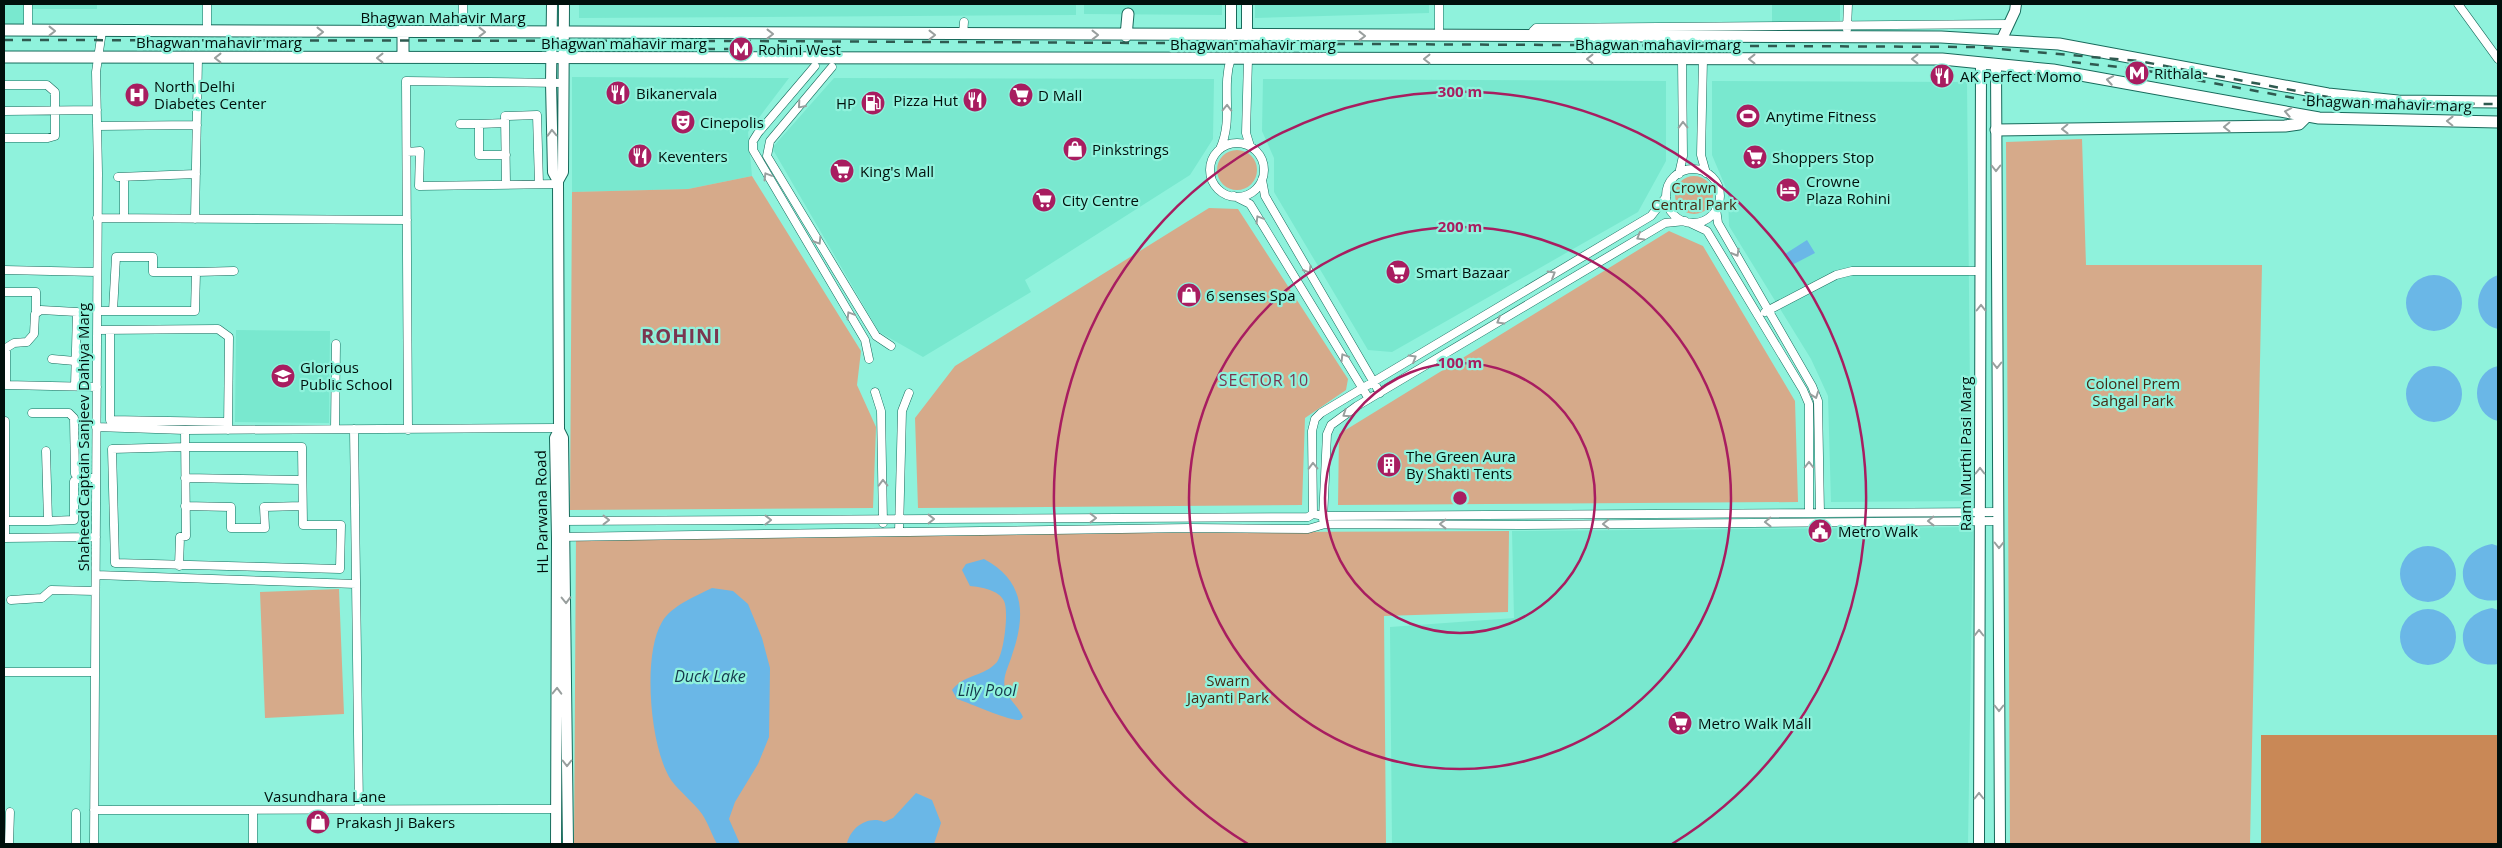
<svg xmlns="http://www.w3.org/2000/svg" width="2502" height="848" viewBox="0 0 2502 848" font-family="'Open Sans',sans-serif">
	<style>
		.built { fill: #79e8cf }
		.green { fill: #d6aa8a }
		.forest { fill: #c98856 }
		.water { fill: #6ab7e7 }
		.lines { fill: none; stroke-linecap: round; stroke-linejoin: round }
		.minor-casing { stroke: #186b5c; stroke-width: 9 }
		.tertiary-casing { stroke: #186b5c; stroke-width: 12 }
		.secondary-casing { stroke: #186b5c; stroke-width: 13 }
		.minor { stroke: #fff; stroke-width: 8 }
		.tertiary { stroke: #fff; stroke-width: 10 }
		.secondary { stroke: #fff; stroke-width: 11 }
		.rail { stroke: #2f5a50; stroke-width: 2.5; stroke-dasharray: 9 9; stroke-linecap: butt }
		.oneway { stroke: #999f9e }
		.ring { fill: none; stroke: #a81d60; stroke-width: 2.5 }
		.labels { text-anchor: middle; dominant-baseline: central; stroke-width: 4.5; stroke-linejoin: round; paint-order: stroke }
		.street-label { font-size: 15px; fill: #00100c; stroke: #8ff2dc }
		.poi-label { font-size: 15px; fill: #00100c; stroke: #8ff2dc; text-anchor: start }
		.park-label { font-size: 15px; fill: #462b15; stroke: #8ff2dc }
		.neighbourhood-label { font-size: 16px; letter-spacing: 1px; fill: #7a3650; stroke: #8ff2dc }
		.water-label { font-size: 16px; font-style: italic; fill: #15374b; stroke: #8ff2dc }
		.district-label { font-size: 20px; font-weight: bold; letter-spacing: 1px; fill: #7a3650; stroke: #8ff2dc }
		.centre { fill: #a81d60; stroke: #8ff2dc; stroke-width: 2.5 }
		.ring-label { font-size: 15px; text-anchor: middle; font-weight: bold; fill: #a81d60; stroke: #8ff2dc; stroke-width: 4.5; stroke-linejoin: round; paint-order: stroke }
	</style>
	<rect width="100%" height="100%" fill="#8ff2dc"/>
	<path class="built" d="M 4,4 L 28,4 L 28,30 L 4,30 Z
		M 32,4 L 97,4 L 97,9 L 32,9 Z
		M 579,4 L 1076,4 L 1076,15 L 579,18 Z
		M 1084,4 L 1222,4 L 1222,15 L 1084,14 Z
		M 1255,4 L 1429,4 L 1429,13 L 1255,18 Z
		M 1772,4 L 1840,4 L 1840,21 L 1772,22 Z
		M 572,77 L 789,78 L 748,132 L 752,176 L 688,189 L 572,192 Z
		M 834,78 L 1214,79 L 1213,139 L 1190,175 L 1025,280 L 1031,292 L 923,357 L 879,332 L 772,148 Z
		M 1263,79 L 1666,81 L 1666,161 L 1638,212 L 1392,352 L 1368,350 L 1274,192 L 1274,158 L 1262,131 Z
		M 1712,81 L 1967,82 L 1971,501 L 1831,502 L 1828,396 L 1811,359 L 1729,226 L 1728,193 L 1712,155 Z
		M 236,330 L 330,331 L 329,423 L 235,422 Z
		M 1973,527 L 1968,844 L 1392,844 L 1390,627 L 1514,618 L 1512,531 Z"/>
	<path class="green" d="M 2082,139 L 2086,265 L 2262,265 L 2250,844 L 2010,844 L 2006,142 Z
		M1217 170a20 20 0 1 1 40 0a20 20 0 1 1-40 0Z
		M 752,176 L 861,351 L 857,385 L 876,427 L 873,508 L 570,510 L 572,192 L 688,189 Z
		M1675 195a19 19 0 1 1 38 0a19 19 0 1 1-38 0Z
		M 1209,208 L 1238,209 L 1348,379 L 1346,390 L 1305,418 L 1302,505 L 918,508 L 915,418 L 955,366 Z
		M 1669,231 L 1703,246 L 1795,401 L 1798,502 L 1338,505 L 1339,434 Z
		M 1509,531 L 1508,612 L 1384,616 L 1386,844 L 574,844 L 576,535 Z
		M 339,589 L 344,714 L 265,718 L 260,592 Z"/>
	<path class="forest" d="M 2261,735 L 2498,735 L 2498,844 L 2261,844 Z"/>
	<path class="water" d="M 1807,240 L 1815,253 L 1792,265 L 1785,254 Z
		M2406 303a28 28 0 1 1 56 0a28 28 0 1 1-56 0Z
		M 2498,275 L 2498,329 C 2470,323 2473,283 2498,275 Z
		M2406 394a28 28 0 1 1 56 0a28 28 0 1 1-56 0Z
		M 2498,366 L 2498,421 C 2470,414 2470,372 2498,366 Z
		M 2492,544 L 2498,546 L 2498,600 C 2457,607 2448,552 2492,544 Z
		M2400 574a28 28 0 1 1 56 0a28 28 0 1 1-56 0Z
		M 984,559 C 1025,581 1026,615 1012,655 C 1009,666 1002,677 1005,688 C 1007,698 1019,707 1023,717 L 1020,720 C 1009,721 972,704 957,699 L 952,690 C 966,673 984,677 997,662 C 1004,653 1009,611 1004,601 C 999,590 981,587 970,586 L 962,570 L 966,564 Z
		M 712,588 L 733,591 L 748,604 L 762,638 L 770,668 L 769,737 L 758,764 L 735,802 L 729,819 L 740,844 L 717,844 C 712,835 708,823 702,814 C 693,802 680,792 671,780 C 650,748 642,655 662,622 C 671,606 696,596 712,588 Z
		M 2492,608 L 2498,610 L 2498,664 C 2457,671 2448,615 2492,608 Z
		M2400 637a28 28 0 1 1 56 0a28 28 0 1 1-56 0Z
		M 916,793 L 932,800 L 941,823 L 934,844 L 847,844 C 850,828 868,815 884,822 L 893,818 Z"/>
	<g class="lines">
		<defs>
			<path id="minor" d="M 28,4 L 28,30
				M 463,4 L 463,32
				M 2458,4 L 2498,59
				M 1847,29 L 1848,4
				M 207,31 L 207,4
				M 963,35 L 964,22
				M 1439,36 L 1439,4
				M 1534,36 L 1533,31 L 1536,28 L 2009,24
				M 1248,59 L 1246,133 L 1250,146
				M 1703,59 L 1701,155 L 1706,173
				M 815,66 L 758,133 L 753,141 L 753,150 L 865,340 L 869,359
				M 832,67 L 770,141 L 767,156 L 876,336 L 891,346
				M 4,85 L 47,85 L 55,92 L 55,136 L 48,138 L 4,138
				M 4,111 L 97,110
				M 460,124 L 479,124 L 479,155 L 506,155
				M 479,124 L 505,123
				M 97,126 L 197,125
				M1210 170a27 27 0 1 1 54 0a27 27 0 1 1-54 0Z
				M 1220,149 C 1234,119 1221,88 1231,58
				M 407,152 L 420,151 L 419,186 L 558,184
				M1666 196a27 27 0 1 1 54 0a27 27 0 1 1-54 0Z
				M 1679,174 L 1683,156 L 1682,59
				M 118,177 L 196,174
				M 124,177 L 124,218
				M 1262,180 L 1265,196 L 1380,393
				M 506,184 L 505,116 L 537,115 L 539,184
				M 1234,196 L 1250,204 L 1369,399
				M 1716,209 L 1718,223 L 1812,386 L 1818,401 L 1820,513
				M 97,218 L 407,220
				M 195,219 L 198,58
				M 1690,223 L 1707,231 L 1803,390 L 1809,404 L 1809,513
				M 4,270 L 97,272
				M 196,272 L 234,271
				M 4,292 L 36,292 L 36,313
				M 97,311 L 195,311 L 196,272 L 153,272 L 153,257 L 116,257 L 113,311
				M 1765,312 L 1836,275 L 1852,271 L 1981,271
				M 97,330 L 218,329 L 229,337 L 228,430
				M 110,330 L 110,420 L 228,422
				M 52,359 L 75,361
				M 75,386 L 77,312 L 41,310 L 35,314 L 34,334 L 27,342 L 14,343 L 6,348 L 6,385 L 97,387
				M 875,392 L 881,411 L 883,523
				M 32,413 L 69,413 L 74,418 L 75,474 L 80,478
				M 96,427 L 185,430 L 559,428
				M 335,429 L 336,344
				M 354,429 L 359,809
				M 408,430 L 406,81 L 562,83
				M 186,447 L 302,447 L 303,525 L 341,525 L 340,569 L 115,563 L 112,449 Z
				M 46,451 L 48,521 L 74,520 L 74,481 L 80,478 L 96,478
				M 185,478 L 301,480
				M 185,506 L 231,507 L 231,528 L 265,528 L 264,507 L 302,506
				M 1313,514 L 1312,431 L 1315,419 L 1321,413 L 1651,216 L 1666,197
				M 1323,519 L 1327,434 L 1331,425 L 1357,406 L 1665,223 L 1685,221
				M 5,521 L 48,521
				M 559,521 L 1308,517 L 1313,514 L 1325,516 L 1998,512
				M 899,532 L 902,411 L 909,393
				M 559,537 L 1190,528 L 1308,529 L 1325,524 L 1522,525 L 1998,521
				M 4,538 L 96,537
				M 5,538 L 5,421
				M 179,566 L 180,537 L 186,536 L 185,430
				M 96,575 L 356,584
				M 11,600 L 42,598 L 51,590 L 95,591
				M 4,672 L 95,672
				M 94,810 L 556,809
				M 9,844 L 10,812
				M 76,844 L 76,813
				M 94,844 L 98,173 L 96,72 L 102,31
				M 253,844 L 253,810"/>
			<path id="tertiary" d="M 552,4 L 551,83 L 553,172 L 558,181
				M 1231,36 L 1231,4
				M 1247,36 L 1247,4
				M 2001,41 L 2015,11 L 2016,4
				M 1996,65 L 2000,844
				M 559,430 L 563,438 L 568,844
				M 556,844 L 557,538 L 555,438 L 559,430 L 558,181 L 563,172 L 564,4
				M 1979,844 L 1981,63"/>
			<path id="secondary" d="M 4,30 L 1941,37 L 2059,44 L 2328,94 L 2398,101 L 2498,102
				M 1126,36 L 1128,14
				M 4,57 L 1942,59 L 2053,70 L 2319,118 L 2498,122
				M 403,57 L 403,32
				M 1996,130 L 2285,126 L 2299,124 L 2307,116"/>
		</defs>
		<use href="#minor" class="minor-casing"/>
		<use href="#tertiary" class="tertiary-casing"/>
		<use href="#secondary" class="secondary-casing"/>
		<use href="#minor" class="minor"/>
		<use href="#tertiary" class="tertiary"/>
		<use href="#secondary" class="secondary"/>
		<path class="rail" d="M 4,40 L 737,41 L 1977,47 L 2139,61 L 2328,97 L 2376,103 L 2498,104
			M 670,49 L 782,49
			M 2072,62 L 2137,69 L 2321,103"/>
	</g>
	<defs><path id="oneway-chevron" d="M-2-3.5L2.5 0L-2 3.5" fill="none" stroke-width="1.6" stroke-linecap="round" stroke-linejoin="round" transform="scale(1.25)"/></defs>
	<g class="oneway">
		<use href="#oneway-chevron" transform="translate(52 31)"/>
		<use href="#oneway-chevron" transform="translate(320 32)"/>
		<use href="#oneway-chevron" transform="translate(482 32)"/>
		<use href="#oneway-chevron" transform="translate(770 34)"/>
		<use href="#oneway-chevron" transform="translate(932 35)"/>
		<use href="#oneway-chevron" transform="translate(1095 35)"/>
		<use href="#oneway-chevron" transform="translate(1362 36)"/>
		<use href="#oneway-chevron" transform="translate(218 58) rotate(-180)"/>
		<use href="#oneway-chevron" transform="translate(380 58) rotate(180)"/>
		<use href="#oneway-chevron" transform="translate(1427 59) rotate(-180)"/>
		<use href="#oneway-chevron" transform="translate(1590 59) rotate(180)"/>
		<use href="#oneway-chevron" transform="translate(1752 59) rotate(-180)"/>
		<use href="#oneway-chevron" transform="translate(1915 59) rotate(-180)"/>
		<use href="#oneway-chevron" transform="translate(2110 80) rotate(-170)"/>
		<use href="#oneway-chevron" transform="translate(801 105) rotate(131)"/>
		<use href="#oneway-chevron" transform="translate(1227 108) rotate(-89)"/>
		<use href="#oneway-chevron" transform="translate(2288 112) rotate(-169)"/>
		<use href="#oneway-chevron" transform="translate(2450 121) rotate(-179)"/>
		<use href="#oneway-chevron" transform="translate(1683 125) rotate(-91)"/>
		<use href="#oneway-chevron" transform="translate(2227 127) rotate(179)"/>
		<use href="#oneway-chevron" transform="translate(2065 129) rotate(179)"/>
		<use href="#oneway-chevron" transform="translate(552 133) rotate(-92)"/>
		<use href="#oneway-chevron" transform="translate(1996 168) rotate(90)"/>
		<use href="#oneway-chevron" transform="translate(767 176) rotate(-121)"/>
		<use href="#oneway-chevron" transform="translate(1259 219) rotate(-121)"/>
		<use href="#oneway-chevron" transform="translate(1640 237) rotate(150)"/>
		<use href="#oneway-chevron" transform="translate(818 241) rotate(58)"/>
		<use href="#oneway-chevron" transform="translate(1736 253) rotate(60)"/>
		<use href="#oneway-chevron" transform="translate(1308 270) rotate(60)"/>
		<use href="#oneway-chevron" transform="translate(1552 274) rotate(-31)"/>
		<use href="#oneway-chevron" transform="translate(1981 308) rotate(-90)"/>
		<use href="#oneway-chevron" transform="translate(850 315) rotate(-121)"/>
		<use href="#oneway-chevron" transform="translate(1500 321) rotate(149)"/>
		<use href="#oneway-chevron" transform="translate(1344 357) rotate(-121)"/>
		<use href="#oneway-chevron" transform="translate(1413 358) rotate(-31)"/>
		<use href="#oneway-chevron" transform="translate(1997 365) rotate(90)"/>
		<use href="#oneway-chevron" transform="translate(1815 395) rotate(70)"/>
		<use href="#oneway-chevron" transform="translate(1346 414) rotate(146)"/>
		<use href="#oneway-chevron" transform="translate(1809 465) rotate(-90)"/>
		<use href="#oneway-chevron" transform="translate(1313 466) rotate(-91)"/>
		<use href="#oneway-chevron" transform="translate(1980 471) rotate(-90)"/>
		<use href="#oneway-chevron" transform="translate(883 483) rotate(-91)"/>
		<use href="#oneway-chevron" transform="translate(1093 518)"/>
		<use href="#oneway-chevron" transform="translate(931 519)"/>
		<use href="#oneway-chevron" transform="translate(606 520)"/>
		<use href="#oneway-chevron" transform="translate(768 520)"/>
		<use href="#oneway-chevron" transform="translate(1931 521) rotate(179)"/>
		<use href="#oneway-chevron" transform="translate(1768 522) rotate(179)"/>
		<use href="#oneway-chevron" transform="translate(1443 524) rotate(-180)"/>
		<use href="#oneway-chevron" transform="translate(1606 524) rotate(179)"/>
		<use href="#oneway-chevron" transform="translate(1999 545) rotate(90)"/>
		<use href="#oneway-chevron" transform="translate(566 600) rotate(89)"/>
		<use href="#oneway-chevron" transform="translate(1979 633) rotate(-90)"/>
		<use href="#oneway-chevron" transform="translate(557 691) rotate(-89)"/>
		<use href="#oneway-chevron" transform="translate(1999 708) rotate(90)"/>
		<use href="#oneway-chevron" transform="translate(567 763) rotate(90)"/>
		<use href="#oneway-chevron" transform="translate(1979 796) rotate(-90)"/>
	</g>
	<g class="ring">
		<circle cx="1460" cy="498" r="135"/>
		<circle cx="1460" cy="498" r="271"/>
		<path d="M1248 844A406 406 0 1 1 1672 844"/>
	</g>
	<defs>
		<symbol id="metro-disc" viewBox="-11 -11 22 22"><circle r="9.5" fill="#a81d60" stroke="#8ff2dc"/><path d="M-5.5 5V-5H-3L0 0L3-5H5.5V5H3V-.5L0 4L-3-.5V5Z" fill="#fff"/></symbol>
		<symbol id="restaurant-disc" viewBox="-11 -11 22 22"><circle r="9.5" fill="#a81d60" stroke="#8ff2dc"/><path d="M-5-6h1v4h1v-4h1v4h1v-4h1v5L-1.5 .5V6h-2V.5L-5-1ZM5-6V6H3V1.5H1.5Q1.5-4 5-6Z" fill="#fff"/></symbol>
		<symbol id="hospital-disc" viewBox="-11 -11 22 22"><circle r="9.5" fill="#a81d60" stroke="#8ff2dc"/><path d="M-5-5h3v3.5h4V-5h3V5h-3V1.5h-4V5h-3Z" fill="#fff"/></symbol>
		<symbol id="supermarket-disc" viewBox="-11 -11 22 22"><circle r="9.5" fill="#a81d60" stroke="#8ff2dc"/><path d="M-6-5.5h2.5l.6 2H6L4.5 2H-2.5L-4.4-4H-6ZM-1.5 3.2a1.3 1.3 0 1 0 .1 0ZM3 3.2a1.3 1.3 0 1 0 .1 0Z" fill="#fff"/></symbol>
		<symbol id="fuel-disc" viewBox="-11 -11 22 22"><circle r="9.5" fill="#a81d60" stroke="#8ff2dc"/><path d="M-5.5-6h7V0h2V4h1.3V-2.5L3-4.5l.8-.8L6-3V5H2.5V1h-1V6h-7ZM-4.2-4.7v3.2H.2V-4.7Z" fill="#fff"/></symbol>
		<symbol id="stadium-disc" viewBox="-11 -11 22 22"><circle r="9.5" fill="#a81d60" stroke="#8ff2dc"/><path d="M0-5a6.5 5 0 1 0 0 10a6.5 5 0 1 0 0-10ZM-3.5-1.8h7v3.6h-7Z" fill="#fff"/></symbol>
		<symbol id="theatre-disc" viewBox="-11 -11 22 22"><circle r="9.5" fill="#a81d60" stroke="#8ff2dc"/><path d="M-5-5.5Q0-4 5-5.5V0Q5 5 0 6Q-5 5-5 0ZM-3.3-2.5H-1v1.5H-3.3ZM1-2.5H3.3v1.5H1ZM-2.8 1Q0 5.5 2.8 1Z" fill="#fff"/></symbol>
		<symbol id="shop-disc" viewBox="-11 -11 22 22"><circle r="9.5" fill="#a81d60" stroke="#8ff2dc"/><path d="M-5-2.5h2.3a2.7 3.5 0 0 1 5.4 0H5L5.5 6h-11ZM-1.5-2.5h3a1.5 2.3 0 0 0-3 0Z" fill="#fff"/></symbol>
		<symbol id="hotel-disc" viewBox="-11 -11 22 22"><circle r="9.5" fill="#a81d60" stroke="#8ff2dc"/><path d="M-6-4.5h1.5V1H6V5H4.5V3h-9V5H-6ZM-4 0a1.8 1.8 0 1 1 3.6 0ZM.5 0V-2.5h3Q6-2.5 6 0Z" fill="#fff"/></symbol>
		<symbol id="school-disc" viewBox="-11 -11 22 22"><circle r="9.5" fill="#a81d60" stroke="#8ff2dc"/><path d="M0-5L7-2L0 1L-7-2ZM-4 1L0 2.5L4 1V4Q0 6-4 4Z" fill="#fff"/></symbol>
		<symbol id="building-disc" viewBox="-11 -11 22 22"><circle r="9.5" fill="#a81d60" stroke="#8ff2dc"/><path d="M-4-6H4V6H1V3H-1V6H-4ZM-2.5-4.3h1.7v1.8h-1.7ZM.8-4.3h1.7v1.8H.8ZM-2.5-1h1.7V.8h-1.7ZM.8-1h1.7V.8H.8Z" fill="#fff"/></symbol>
		<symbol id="civic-disc" viewBox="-11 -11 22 22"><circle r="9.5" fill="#a81d60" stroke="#8ff2dc"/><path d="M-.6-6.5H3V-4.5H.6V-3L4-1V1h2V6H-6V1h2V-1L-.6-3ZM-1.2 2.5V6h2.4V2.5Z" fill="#fff"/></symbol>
	</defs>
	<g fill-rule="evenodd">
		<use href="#metro-disc" x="727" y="35" width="28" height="28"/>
		<use href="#metro-disc" x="2123" y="59" width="28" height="28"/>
		<use href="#restaurant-disc" x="1928" y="62" width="28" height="28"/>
		<use href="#restaurant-disc" x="604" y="79" width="28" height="28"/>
		<use href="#hospital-disc" x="123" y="81" width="28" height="28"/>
		<use href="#supermarket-disc" x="1007" y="81" width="28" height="28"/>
		<use href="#restaurant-disc" x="961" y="86" width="28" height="28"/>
		<use href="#fuel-disc" x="859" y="89" width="28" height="28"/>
		<use href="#stadium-disc" x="1734" y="102" width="28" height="28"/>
		<use href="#theatre-disc" x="669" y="108" width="28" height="28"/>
		<use href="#shop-disc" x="1061" y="135" width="28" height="28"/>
		<use href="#restaurant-disc" x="626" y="142" width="28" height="28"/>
		<use href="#supermarket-disc" x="1741" y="143" width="28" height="28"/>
		<use href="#supermarket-disc" x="828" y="157" width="28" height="28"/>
		<use href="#hotel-disc" x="1774" y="176" width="28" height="28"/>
		<use href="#supermarket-disc" x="1030" y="186" width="28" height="28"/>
		<use href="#supermarket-disc" x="1384" y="258" width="28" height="28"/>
		<use href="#shop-disc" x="1175" y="281" width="28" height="28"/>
		<use href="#school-disc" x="269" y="362" width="28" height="28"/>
		<use href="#building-disc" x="1375" y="451" width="28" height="28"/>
		<use href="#civic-disc" x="1806" y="517" width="28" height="28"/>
		<use href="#supermarket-disc" x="1666" y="709" width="28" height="28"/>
		<use href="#shop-disc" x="304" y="808" width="28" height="28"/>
	</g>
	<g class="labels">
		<g class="street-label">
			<text x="443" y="17">Bhagwan Mahavir Marg</text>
			<text x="219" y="42">Bhagwan mahavir marg</text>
			<text x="624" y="43">Bhagwan mahavir marg</text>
			<text x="1253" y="44">Bhagwan mahavir marg</text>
			<text x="1658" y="44">Bhagwan mahavir marg</text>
			<text transform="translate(2389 103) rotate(2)">Bhagwan mahavir marg</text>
			<text transform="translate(83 437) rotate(-90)">Shaheed Captain Sanjeev Dahiya Marg</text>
			<text transform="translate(1965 454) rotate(-90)">Ram Murthi Pasi Marg</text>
			<text transform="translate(541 512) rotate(-91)">HL Parwana Road</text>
			<text x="325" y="796">Vasundhara Lane</text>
		</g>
		<g class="poi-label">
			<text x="758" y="49">Rohini West</text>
			<text x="2154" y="73">Rithala</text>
			<text x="1960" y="76">AK Perfect Momo</text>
			<text x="154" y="86">North Delhi<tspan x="154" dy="17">Diabetes Center</tspan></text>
			<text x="636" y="93">Bikanervala</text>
			<text x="1038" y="95">D Mall</text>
			<text x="958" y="100" text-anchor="end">Pizza Hut</text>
			<text x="856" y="103" text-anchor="end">HP</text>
			<text x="1766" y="116">Anytime Fitness</text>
			<text x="700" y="122">Cinepolis</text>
			<text x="1092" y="149">Pinkstrings</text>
			<text x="658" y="156">Keventers</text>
			<text x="1772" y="157">Shoppers Stop</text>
			<text x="860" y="171">King's Mall</text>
			<text x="1806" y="181">Crowne<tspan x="1806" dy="17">Plaza Rohini</tspan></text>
			<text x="1062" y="200">City Centre</text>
			<text x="1416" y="272">Smart Bazaar</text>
			<text x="1206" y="295">6 senses Spa</text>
			<text x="300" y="367">Glorious<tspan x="300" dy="17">Public School</tspan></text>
			<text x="1406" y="456">The Green Aura<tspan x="1406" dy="17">By Shakti Tents</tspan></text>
			<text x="1838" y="531">Metro Walk</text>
			<text x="1698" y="723">Metro Walk Mall</text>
			<text x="336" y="822">Prakash Ji Bakers</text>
		</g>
		<g class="park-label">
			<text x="1694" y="187">Crown<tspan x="1694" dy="17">Central Park</tspan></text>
			<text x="2133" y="383">Colonel Prem<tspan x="2133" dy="17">Sahgal Park</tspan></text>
			<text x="1228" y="680">Swarn<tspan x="1228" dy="17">Jayanti Park</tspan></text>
		</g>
		<g class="neighbourhood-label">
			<text x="1264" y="380">SECTOR 10</text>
		</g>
		<g class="water-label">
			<text x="710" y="676">Duck Lake</text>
			<text x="987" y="690">Lily Pool</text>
		</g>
		<g class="district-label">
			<text x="681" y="335">ROHINI</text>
		</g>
	</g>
	<circle cx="1460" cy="498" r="8" class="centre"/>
	<g class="ring-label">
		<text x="1460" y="97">300 m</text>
		<text x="1460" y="232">200 m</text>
		<text x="1460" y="368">100 m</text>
	</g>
	<rect width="2502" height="848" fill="none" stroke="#00100c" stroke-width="10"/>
</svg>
